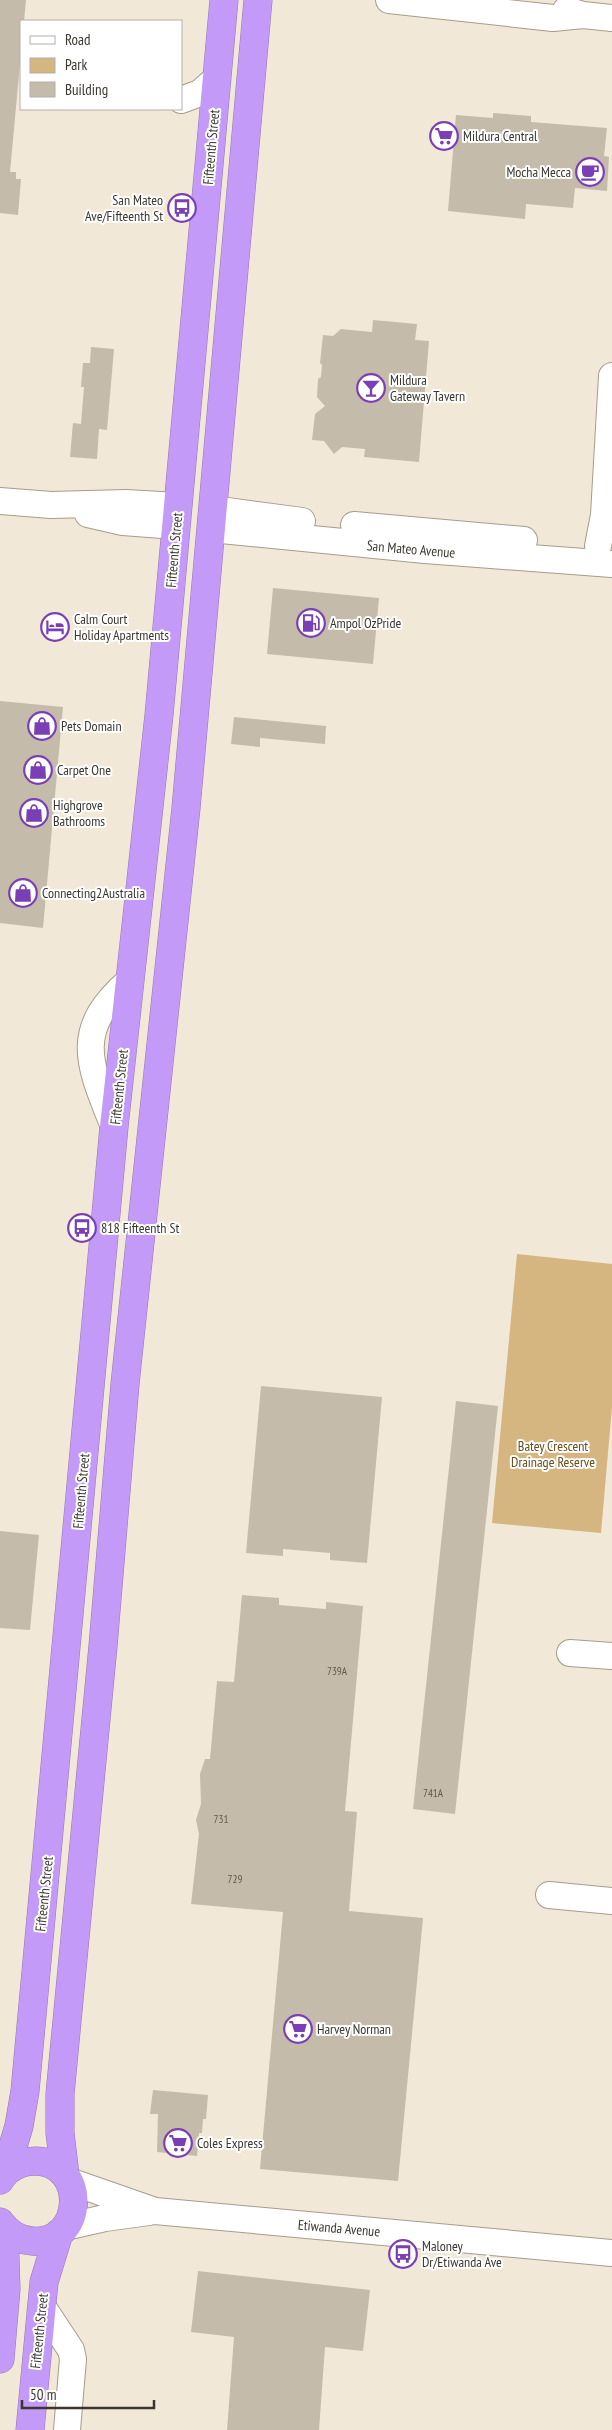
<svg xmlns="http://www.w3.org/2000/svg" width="612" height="2430" viewBox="0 0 612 2430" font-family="'PT Sans Narrow',sans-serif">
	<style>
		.green { fill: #d5b580 }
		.building { fill: #c5bbab }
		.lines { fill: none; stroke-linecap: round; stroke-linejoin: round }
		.minor-casing { stroke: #a69c8d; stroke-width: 28 }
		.highway-casing { stroke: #9477b3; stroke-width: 29 }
		.minor { stroke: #fff; stroke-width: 26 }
		.highway { stroke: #c49af9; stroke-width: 28 }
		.labels { text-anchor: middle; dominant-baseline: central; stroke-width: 4; stroke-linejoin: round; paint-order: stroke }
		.number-label { font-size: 11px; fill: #5e584f }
		.poi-label { font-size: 14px; fill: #3b3730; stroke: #fff; text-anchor: start }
		.street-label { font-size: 14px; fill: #3b3730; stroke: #fff }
		.park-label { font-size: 14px; fill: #694d1a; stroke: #fff }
	</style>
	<rect width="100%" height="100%" fill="#f2e8d7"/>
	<path class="green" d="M 517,1254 L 612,1264 L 612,1407 L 601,1533 L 492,1523 Z"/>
	<path class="building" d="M 0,0 L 26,0 L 24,21 L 21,21 L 21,53 L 10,172 L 16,172 L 16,179 L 21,179 L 18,215 L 0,213 Z
		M 493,113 L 531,116 L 531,122 L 607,128 L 604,156 L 609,157 L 607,191 L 575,188 L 573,208 L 526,204 L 525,219 L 448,211 L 456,115 L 493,118 Z
		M 373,320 L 417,324 L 415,340 L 429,341 L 419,462 L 364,457 L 365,449 L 342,447 L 334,454 L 324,441 L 312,440 L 315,414 L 325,406 L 317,397 L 318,379 L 321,377 L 322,365 L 320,363 L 323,335 L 333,336 L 341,329 L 372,332 Z
		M 91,347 L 114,349 L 107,430 L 99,429 L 97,459 L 70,457 L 73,423 L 81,424 L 84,387 L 81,387 L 83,363 L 90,363 Z
		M 273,588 L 379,598 L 373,664 L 267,654 Z
		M 0,701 L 63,707 L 43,928 L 0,923 Z
		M 234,717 L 326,726 L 325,744 L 260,738 L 260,747 L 231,744 Z
		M 261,1386 L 382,1397 L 367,1563 L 330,1560 L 330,1553 L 283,1549 L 283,1556 L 246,1553 Z
		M 456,1401 L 498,1406 L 455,1814 L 413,1809 Z
		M 0,1531 L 39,1535 L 30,1630 L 0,1628 Z
		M 242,1595 L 279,1598 L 279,1605 L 326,1609 L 326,1602 L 363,1606 L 345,1811 L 357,1812 L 349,1911 L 423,1918 L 398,2181 L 260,2169 L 283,1912 L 191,1904 L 199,1834 L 196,1820 L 201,1804 L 200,1774 L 205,1759 L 210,1759 L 217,1681 L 234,1682 Z
		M 153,2090 L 208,2095 L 206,2119 L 203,2119 L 202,2133 L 199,2133 L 197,2156 L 157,2152 L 158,2114 L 150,2114 Z
		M 198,2271 L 370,2290 L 363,2351 L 325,2347 L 319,2430 L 227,2430 L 234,2337 L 191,2332 Z"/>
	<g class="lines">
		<defs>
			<path id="minor" d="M 389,0 L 553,18 L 583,15
				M 566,10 L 583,15 L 612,18
				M 181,100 L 200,93 L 217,78
				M 0,501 L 51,505 L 126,503 L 178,506
				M 213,509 L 302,521
				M 88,514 L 123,522 L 176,526
				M 354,525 L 524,540
				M 211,529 L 425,550 L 612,564
				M 598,546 L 604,515 L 612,376
				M 114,1127 C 90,1066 71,1031 129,981
				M 570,1653 L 612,1656
				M 549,1895 L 612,1901
				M 69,2181 L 155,2211 L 612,2253
				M 65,2227 L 105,2218 L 149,2212
				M 42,2306 L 71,2350 L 73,2359 L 67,2430"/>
			<path id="highway" d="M 5,2173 L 19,2126 L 25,2091 L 114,1127 L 159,715 L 224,0
				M 65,2175 L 60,2133 L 60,2094 L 103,1646 L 125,1384 L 186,808 L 258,0
				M 0,2180 C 7,2167 22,2161 36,2161 C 89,2163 84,2246 32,2241 C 18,2240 8,2233 0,2222
				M 0,2359 L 6,2289 L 4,2228
				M 30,2430 L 44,2282 L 59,2233"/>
		</defs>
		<use href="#minor" class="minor-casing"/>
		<use href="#highway" class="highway-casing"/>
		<use href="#minor" class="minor"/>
		<use href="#highway" class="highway"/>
	</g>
	<defs>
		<symbol id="supermarket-ring" viewBox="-11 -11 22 22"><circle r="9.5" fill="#fff" stroke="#7a3fb5" stroke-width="1.5"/><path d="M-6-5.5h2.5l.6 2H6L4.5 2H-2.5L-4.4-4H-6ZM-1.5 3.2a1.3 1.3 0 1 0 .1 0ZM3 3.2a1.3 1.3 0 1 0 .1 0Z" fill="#7a3fb5"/></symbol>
		<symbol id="cafe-ring" viewBox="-11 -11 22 22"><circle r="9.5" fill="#fff" stroke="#7a3fb5" stroke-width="1.5"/><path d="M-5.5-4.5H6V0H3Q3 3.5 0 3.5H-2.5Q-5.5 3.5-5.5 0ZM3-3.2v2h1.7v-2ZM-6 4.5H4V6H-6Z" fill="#7a3fb5"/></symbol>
		<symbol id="bus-ring" viewBox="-11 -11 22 22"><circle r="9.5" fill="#fff" stroke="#7a3fb5" stroke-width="1.5"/><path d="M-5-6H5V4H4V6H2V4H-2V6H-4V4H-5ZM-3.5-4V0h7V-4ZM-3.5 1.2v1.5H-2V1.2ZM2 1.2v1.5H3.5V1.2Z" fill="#7a3fb5"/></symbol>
		<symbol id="bar-ring" viewBox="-11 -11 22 22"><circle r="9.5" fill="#fff" stroke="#7a3fb5" stroke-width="1.5"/><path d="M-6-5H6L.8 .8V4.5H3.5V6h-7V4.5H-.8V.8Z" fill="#7a3fb5"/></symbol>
		<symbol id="fuel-ring" viewBox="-11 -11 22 22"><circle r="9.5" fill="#fff" stroke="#7a3fb5" stroke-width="1.5"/><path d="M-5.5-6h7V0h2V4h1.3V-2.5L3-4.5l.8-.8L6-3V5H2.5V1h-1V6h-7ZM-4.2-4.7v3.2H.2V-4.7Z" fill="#7a3fb5"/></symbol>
		<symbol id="hotel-ring" viewBox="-11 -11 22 22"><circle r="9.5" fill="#fff" stroke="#7a3fb5" stroke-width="1.5"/><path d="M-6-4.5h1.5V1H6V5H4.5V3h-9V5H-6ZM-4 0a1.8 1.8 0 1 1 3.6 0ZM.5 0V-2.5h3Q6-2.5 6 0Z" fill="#7a3fb5"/></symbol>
		<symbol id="shop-ring" viewBox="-11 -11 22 22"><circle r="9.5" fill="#fff" stroke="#7a3fb5" stroke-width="1.5"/><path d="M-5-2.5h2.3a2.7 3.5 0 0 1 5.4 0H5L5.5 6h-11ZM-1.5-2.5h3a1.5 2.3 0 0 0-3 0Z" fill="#7a3fb5"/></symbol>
	</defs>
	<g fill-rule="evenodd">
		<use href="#supermarket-ring" x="428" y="120" width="32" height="32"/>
		<use href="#cafe-ring" x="574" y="156" width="32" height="32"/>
		<use href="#bus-ring" x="166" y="192" width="32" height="32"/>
		<use href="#bar-ring" x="355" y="372" width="32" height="32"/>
		<use href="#fuel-ring" x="295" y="607" width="32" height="32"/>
		<use href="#hotel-ring" x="39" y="611" width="32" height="32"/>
		<use href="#shop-ring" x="26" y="710" width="32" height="32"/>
		<use href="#shop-ring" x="22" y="754" width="32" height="32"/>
		<use href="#shop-ring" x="18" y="797" width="32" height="32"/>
		<use href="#shop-ring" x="7" y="877" width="32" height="32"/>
		<use href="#bus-ring" x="66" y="1212" width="32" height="32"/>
		<use href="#supermarket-ring" x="282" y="2013" width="32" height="32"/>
		<use href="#supermarket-ring" x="162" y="2127" width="32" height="32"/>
		<use href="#bus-ring" x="387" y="2238" width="32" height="32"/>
	</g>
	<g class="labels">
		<g class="number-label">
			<text x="337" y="1671">739A</text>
			<text x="433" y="1793">741A</text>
			<text x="221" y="1819">731</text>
			<text x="235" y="1879">729</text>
		</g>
		<g class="poi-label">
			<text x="463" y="136">Mildura Central</text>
			<text x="571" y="172" text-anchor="end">Mocha Mecca</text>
			<text x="163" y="200" text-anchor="end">San Mateo<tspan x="163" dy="16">Ave/Fifteenth St</tspan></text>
			<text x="390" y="380">Mildura<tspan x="390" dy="16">Gateway Tavern</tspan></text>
			<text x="74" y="619">Calm Court<tspan x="74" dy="16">Holiday Apartments</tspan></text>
			<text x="330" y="623">Ampol OzPride</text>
			<text x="61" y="726">Pets Domain</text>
			<text x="57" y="770">Carpet One</text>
			<text x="53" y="805">Highgrove<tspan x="53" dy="16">Bathrooms</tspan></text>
			<text x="42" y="893">Connecting2Australia</text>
			<text x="101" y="1228">818 Fifteenth St</text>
			<text x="317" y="2029">Harvey Norman</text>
			<text x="197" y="2143">Coles Express</text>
			<text x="422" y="2246">Maloney<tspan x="422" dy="16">Dr/Etiwanda Ave</tspan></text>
		</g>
		<g class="street-label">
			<text transform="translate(211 147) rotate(-85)">Fifteenth Street</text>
			<text transform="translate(411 549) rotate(5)">San Mateo Avenue</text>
			<text transform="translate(174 550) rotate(-85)">Fifteenth Street</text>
			<text transform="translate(119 1087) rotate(-84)">Fifteenth Street</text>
			<text transform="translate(81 1491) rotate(-85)">Fifteenth Street</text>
			<text transform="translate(44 1894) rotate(-84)">Fifteenth Street</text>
			<text transform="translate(339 2228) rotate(5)">Etiwanda Avenue</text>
			<text transform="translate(39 2331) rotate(-84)">Fifteenth Street</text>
		</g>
		<g class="park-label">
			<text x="553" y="1446">Batey Crescent<tspan x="553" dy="16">Drainage Reserve</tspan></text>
		</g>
	</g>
	<rect x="20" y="20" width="162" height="90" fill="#ffffff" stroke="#b1afac"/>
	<rect x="30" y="36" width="25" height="8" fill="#ffffff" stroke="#b1afac"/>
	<text x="65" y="45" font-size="15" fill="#3b3730">Road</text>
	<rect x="30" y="58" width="25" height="15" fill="#d5b580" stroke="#b1afac"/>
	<text x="65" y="70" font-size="15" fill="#3b3730">Park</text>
	<rect x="30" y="82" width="25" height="15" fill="#c5bbab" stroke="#b1afac"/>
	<text x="65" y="95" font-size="15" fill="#3b3730">Building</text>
	<path d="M22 2400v8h132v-8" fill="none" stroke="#3b3730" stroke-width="2.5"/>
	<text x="30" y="2400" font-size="15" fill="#3b3730" stroke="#ffffff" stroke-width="4" paint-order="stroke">50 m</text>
</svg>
